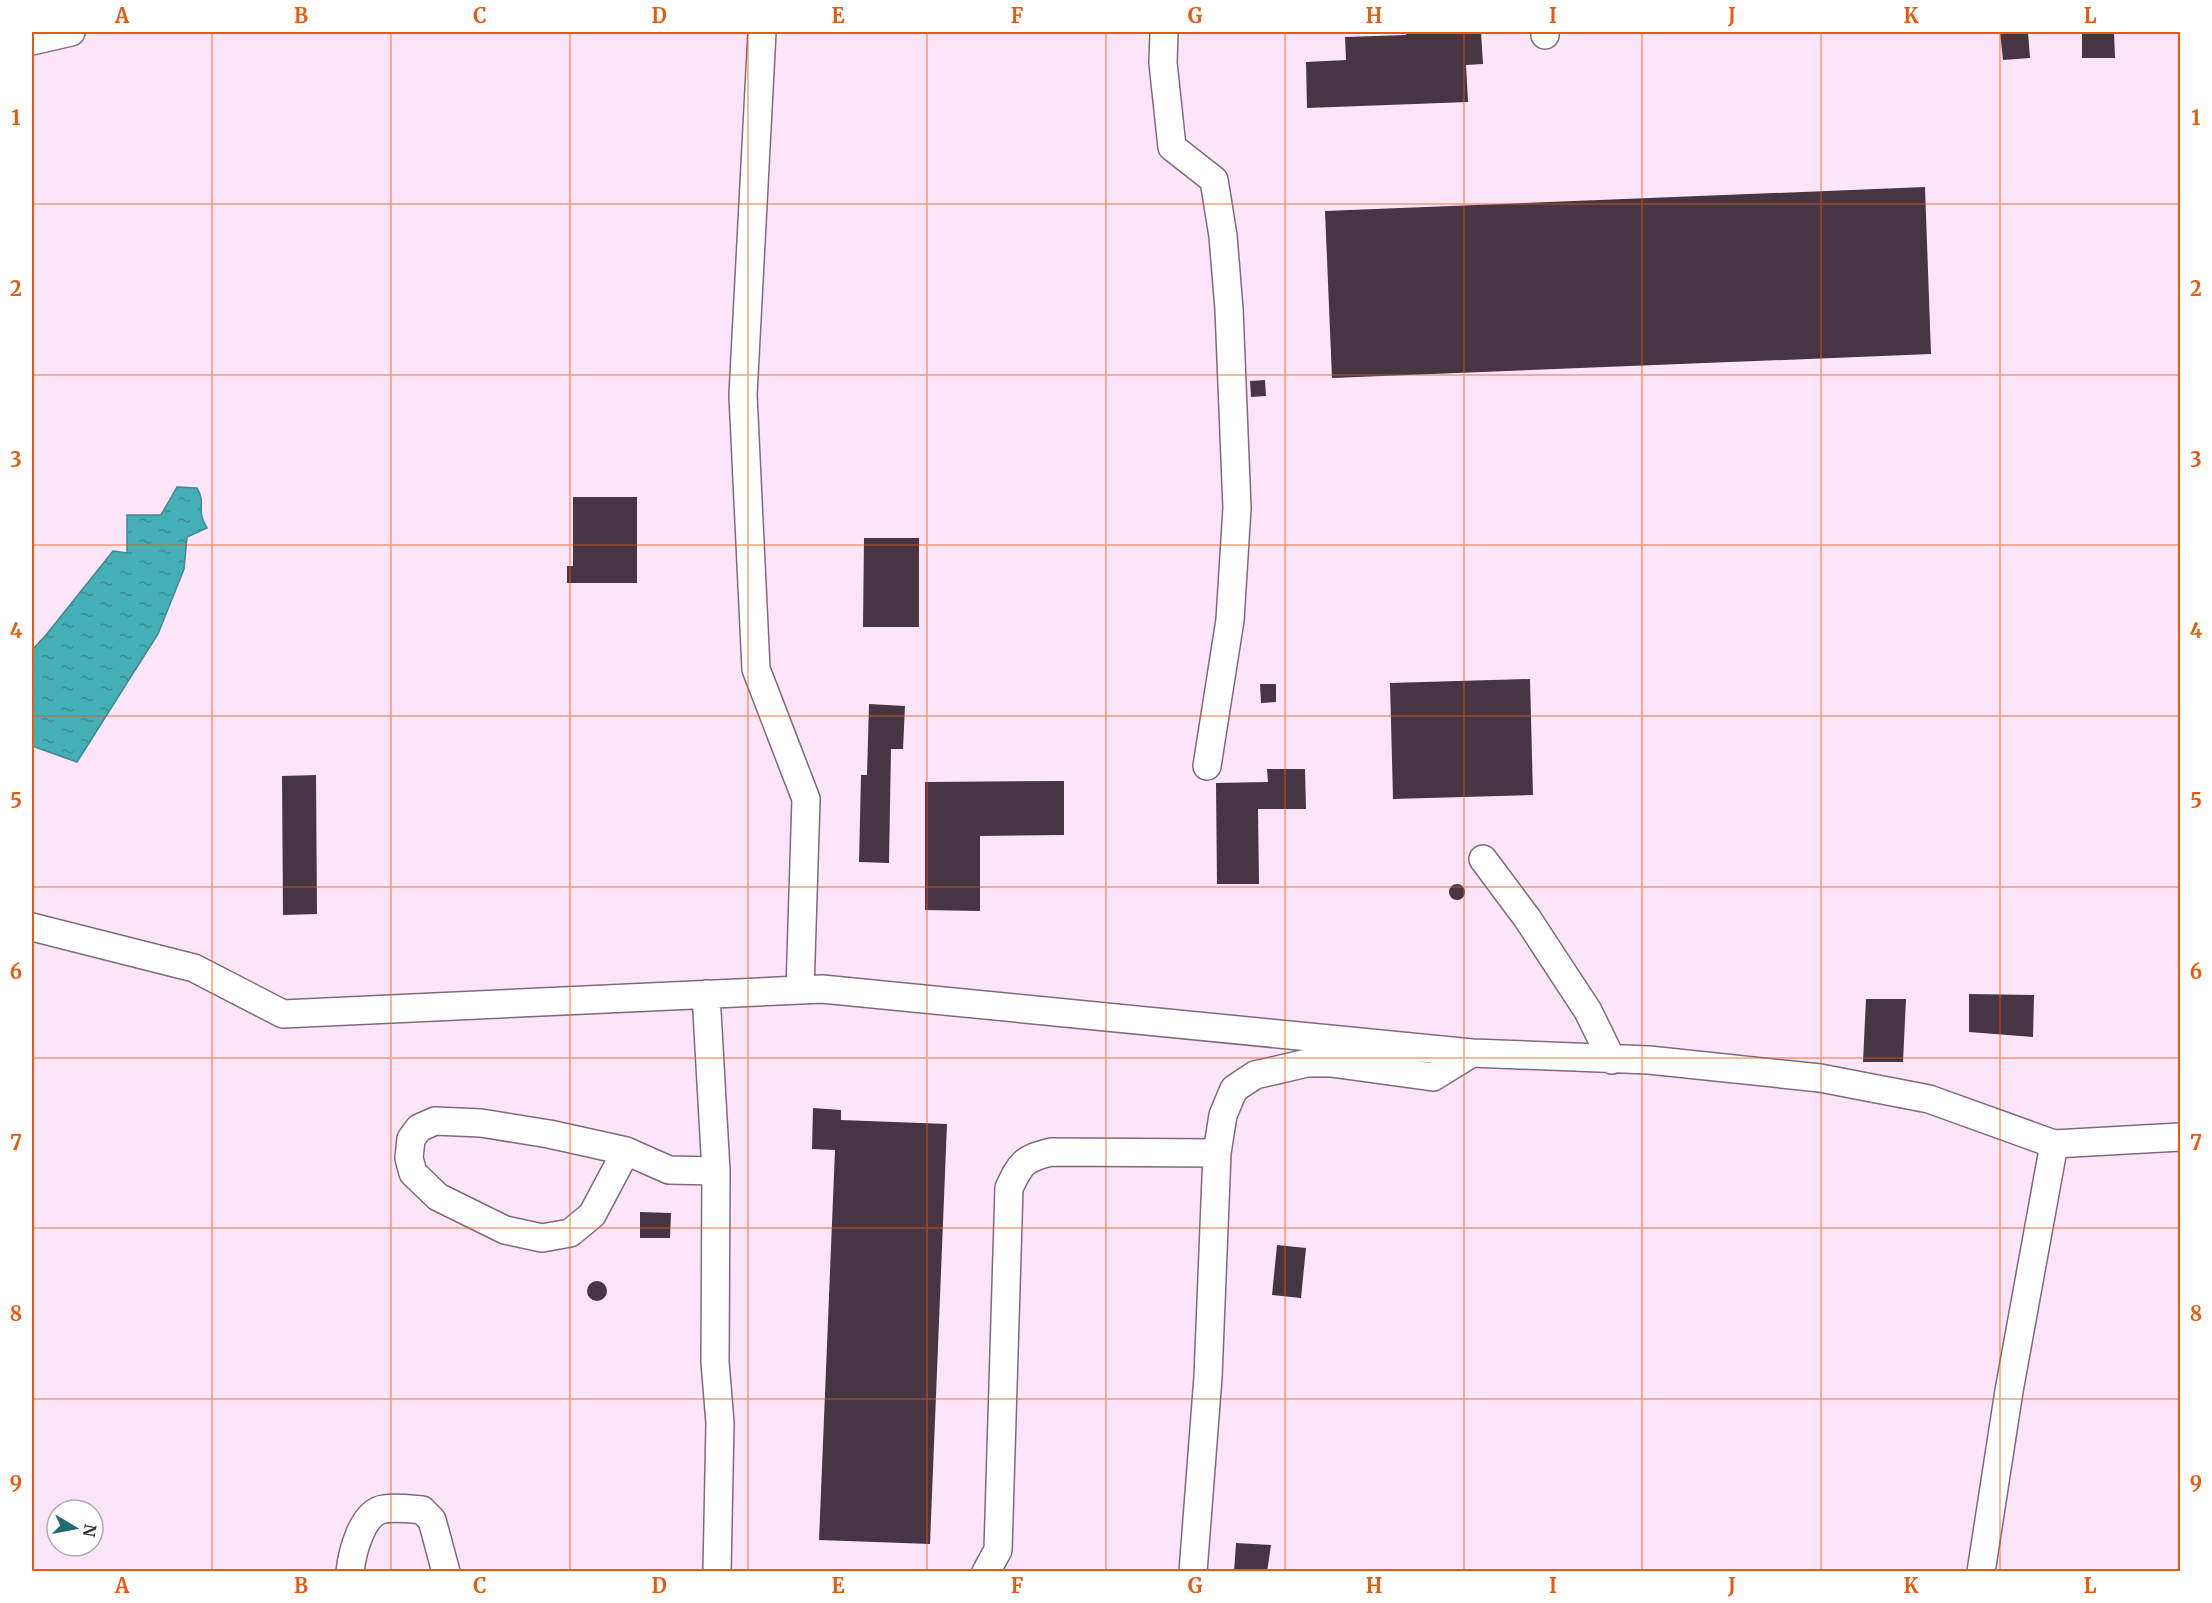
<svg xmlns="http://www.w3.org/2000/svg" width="2212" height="1603" viewBox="0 0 2212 1603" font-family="Merriweather,serif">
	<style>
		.water { fill: url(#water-ripples); stroke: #418891; stroke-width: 1.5 }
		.building { fill: #473544 }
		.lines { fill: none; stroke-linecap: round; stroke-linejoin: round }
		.minor-casing { stroke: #7f6a7b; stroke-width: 30 }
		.minor { stroke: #fff; stroke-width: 27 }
		.grid { fill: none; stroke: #e8590c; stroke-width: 1.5; stroke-opacity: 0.55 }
		.neatline { fill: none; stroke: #e8590c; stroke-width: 2 }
		.grid-label { font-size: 20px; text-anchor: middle; font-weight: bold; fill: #e8590c }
	</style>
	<defs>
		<pattern id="water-ripples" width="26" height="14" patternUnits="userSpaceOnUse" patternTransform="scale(1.5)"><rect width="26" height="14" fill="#45afb8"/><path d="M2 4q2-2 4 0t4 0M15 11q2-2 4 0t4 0" fill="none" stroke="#3a8f96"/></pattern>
	</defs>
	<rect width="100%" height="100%" fill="#fde5f9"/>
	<path class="water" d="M 177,487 L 197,488 C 207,505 195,509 207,528 L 187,537 L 184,569 L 158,634 L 77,762 L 32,746 L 32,650 L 46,635 L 113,551 L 127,553 L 127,515 L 161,515 Z"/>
	<path class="building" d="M 1406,32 L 1481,32 L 1483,64 L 1466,65 L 1468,102 L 1307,108 L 1306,62 L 1346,60 L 1345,37 L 1406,35 Z
		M 2000,32 L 2028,32 L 2030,58 L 2003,60 Z
		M 2082,32 L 2114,32 L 2115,58 L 2082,58 Z
		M 1925,187 L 1931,354 L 1332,378 L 1325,211 Z
		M 1265,380 L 1266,396 L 1251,397 L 1250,381 Z
		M 573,497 L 637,497 L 637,583 L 567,583 L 567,566 L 573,566 Z
		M 864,538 L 919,538 L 919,627 L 863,627 Z
		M 1530,679 L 1533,795 L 1393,799 L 1390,683 Z
		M 1260,684 L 1276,684 L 1276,702 L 1261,703 Z
		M 869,704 L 905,706 L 903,749 L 891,749 L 889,863 L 859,862 L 861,775 L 867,775 Z
		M 1267,769 L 1305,769 L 1306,809 L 1258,809 L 1259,884 L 1217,884 L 1216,783 L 1268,782 Z
		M 316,775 L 317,914 L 283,915 L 282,776 Z
		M 1064,781 L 1064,835 L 980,836 L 980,911 L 925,910 L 925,782 Z
		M1449 892a8 8 0 1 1 16 0a8 8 0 1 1-16 0Z
		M 1969,994 L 2034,995 L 2033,1037 L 1969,1032 Z
		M 1866,999 L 1906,999 L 1903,1062 L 1863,1062 Z
		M 813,1108 L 841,1110 L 841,1120 L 947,1124 L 930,1544 L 819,1540 L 835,1150 L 812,1149 Z
		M 640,1212 L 671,1213 L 670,1238 L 640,1238 Z
		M 1277,1245 L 1306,1248 L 1301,1298 L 1272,1295 Z
		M587 1291a10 10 0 1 1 20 0a10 10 0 1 1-20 0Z
		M 1236,1543 L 1271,1545 L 1267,1572 L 1234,1572 Z"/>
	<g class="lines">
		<defs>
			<path id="minor" d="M 762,32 L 743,395 L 756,669 L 806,799 L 800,990
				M 1164,32 L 1163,63 L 1172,147 L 1214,180 L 1223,236 L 1229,309 L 1237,508 L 1230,620 L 1207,766
				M 1545,32 L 1545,35
				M 32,41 L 71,32
				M 1483,859 L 1527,918 L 1588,1011 L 1612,1060
				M 32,927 L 194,968 L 283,1014 L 822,989 L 1472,1053 L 1649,1060 L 1820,1078 L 1929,1099 L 2054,1144 L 2180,1137
				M 706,994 L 716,1171 L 715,1362 L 720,1423 L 717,1572
				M 626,1151 L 592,1215 L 570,1233 L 542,1238 L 505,1230 L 438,1197 L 413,1173 L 409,1158 L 411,1139 L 419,1128 L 435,1121 L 481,1123 L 549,1134 L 626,1151 L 669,1170 L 716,1171
				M 350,1572 C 352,1553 362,1512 384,1509 C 396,1507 410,1509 422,1510 L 432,1520 L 446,1572
				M 986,1572 L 998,1550 L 1009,1188 C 1021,1163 1023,1159 1051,1152 L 1217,1153
				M 1193,1572 L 1208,1377 L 1217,1153 L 1223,1115 L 1234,1089 L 1255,1075 L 1307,1063 L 1331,1063 L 1433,1077 L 1472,1053
				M 1981,1572 L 2009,1391 L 2054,1144"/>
		</defs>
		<use href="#minor" class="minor-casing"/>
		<use href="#minor" class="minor"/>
	</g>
	<path class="grid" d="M 212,32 L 212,1572M 391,32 L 391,1572M 570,32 L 570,1572M 748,32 L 748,1572M 927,32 L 927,1572M 1106,32 L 1106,1572M 1285,32 L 1285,1572M 1464,32 L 1464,1572M 1642,32 L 1642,1572M 1821,32 L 1821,1572M 2000,32 L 2000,1572M 32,204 L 2180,204M 32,375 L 2180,375M 32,545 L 2180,545M 32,716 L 2180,716M 32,887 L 2180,887M 32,1058 L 2180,1058M 32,1228 L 2180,1228M 32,1399 L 2180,1399"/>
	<rect width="2212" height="1603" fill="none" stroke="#ffffff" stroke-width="66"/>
	<g transform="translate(75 1528) rotate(100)"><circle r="28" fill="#ffffff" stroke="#afabae" stroke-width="1.5"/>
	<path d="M0-4.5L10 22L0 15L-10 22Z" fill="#206b72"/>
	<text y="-9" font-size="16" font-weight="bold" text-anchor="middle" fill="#372e35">N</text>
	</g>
	<rect x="33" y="33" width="2146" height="1537" class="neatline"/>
	<g class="grid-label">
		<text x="122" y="23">A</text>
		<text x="301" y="23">B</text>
		<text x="480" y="23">C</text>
		<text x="659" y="23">D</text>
		<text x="838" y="23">E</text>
		<text x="1017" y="23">F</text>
		<text x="1195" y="23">G</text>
		<text x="1374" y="23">H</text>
		<text x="1553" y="23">I</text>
		<text x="1732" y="23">J</text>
		<text x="1911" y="23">K</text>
		<text x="2090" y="23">L</text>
		<text x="16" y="125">1</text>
		<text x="2196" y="125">1</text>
		<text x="16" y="296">2</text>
		<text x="2196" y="296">2</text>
		<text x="16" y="467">3</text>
		<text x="2196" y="467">3</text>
		<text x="16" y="638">4</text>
		<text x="2196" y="638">4</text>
		<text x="16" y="808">5</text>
		<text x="2196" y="808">5</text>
		<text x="16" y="979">6</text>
		<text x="2196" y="979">6</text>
		<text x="16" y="1150">7</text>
		<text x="2196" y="1150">7</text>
		<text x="16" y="1321">8</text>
		<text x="2196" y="1321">8</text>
		<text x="16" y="1491">9</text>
		<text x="2196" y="1491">9</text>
		<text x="122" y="1593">A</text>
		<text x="301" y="1593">B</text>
		<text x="480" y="1593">C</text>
		<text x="659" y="1593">D</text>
		<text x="838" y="1593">E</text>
		<text x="1017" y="1593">F</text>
		<text x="1195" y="1593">G</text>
		<text x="1374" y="1593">H</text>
		<text x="1553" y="1593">I</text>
		<text x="1732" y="1593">J</text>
		<text x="1911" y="1593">K</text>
		<text x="2090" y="1593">L</text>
	</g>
</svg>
